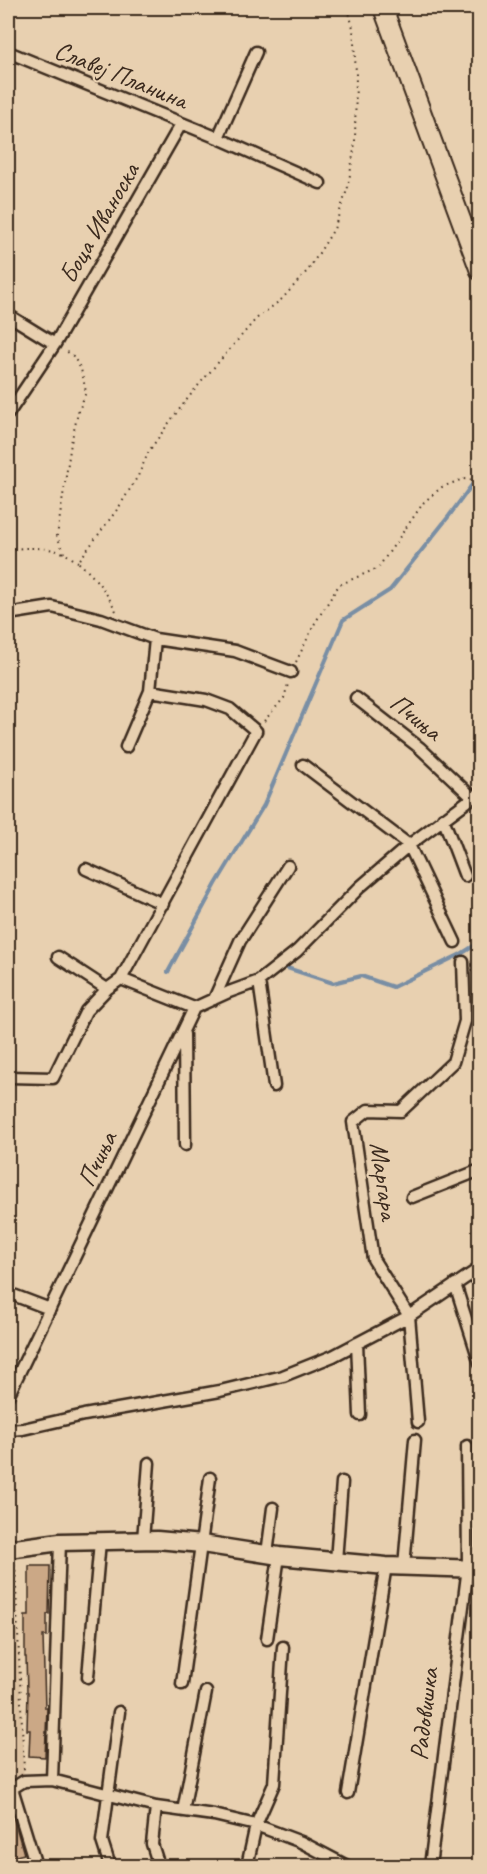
<svg xmlns="http://www.w3.org/2000/svg" width="487" height="1874" viewBox="0 0 487 1874" font-family="Caveat,sans-serif">
	<style>
		.built { fill: #dcc1a0 }
		.lines { fill: none; stroke-linecap: round; stroke-linejoin: round }
		.stream { stroke: #798ea4; stroke-width: 4 }
		.building { fill: #cba886; stroke: #3b2a1e; stroke-width: 1.5 }
		.street-casing { stroke: #3b2a1e; stroke-width: 15 }
		.secondary-casing { stroke: #3b2a1e; stroke-width: 21 }
		.primary-casing { stroke: #3b2a1e; stroke-width: 22 }
		.path { stroke: #3b2a1e; stroke-width: 2; stroke-dasharray: 1.5 4.5; stroke-linecap: butt }
		.street { stroke: #e8d0b0; stroke-width: 10 }
		.secondary { stroke: #e8d0b0; stroke-width: 16 }
		.primary { stroke: #e8d0b0; stroke-width: 18 }
		.labels { text-anchor: middle; dominant-baseline: central; stroke-width: 4.5; stroke-linejoin: round; paint-order: stroke }
		.street-label { font-size: 26px; fill: #3b2a1e; stroke: #e8d0b0 }
	</style>
	<rect width="100%" height="100%" fill="#e8d0b0"/>
	<filter id="ink" filterUnits="userSpaceOnUse"><feTurbulence type="fractalNoise" baseFrequency=".0167" numOctaves="2"/><feDisplacementMap in="SourceGraphic" scale="12" xChannelSelector="R" yChannelSelector="G"/><feConvolveMatrix kernelMatrix="1 2 1 2 8 2 1 2 1" color-interpolation-filters="sRGB"/></filter>
	<g filter="url(#ink)">
		<path class="built" d="M 8,1549 L 14,1549 L 24,1781 L 8,1791 Z"/>
		<g class="lines">
			<path class="stream" d="M 281,966 L 333,983 L 361,976 L 393,987 L 461,954 L 480,942
				M 168,972 L 216,884 L 264,805 L 343,620 L 390,590 L 449,516 L 480,474"/>
		</g>
		<path class="building" d="M 29,1566 L 50,1566 L 49,1614 L 47,1614 L 47,1636 L 43,1636 L 45,1708 L 47,1708 L 45,1757 L 29,1756 L 30,1730 L 27,1730 L 28,1692 L 27,1692 L 26,1657 L 25,1657 L 25,1616 L 29,1616 Z
			M 8,1799 L 24,1854 L 12,1857 L 8,1839 Z"/>
		<g class="lines">
			<defs>
				<path id="street" d="M 8,52 L 218,138 L 320,183
					M 218,138 L 256,52
					M 8,315 L 55,344
					M 8,414 L 55,344 L 181,124
					M 8,614 L 52,607 L 101,619 L 155,639 L 235,651 L 291,672
					M 356,698 L 420,748 L 472,797
					M 126,747 L 150,691 L 155,639
					M 303,765 L 409,845 L 455,942
					M 443,818 L 465,876
					M 86,869 L 163,904
					M 58,957 L 107,989
					M 121,979 L 256,731 L 230,709 L 206,700 L 150,691
					M 259,981 L 274,1086
					M 214,999 L 240,941 L 288,866
					M 184,1034 L 185,1145
					M 8,1077 L 53,1078 L 86,1011 L 107,989 L 121,979 L 194,1008
					M 412,1197 L 480,1170
					M 455,1284 L 480,1363
					M 8,1293 L 50,1309
					M 357,1343 L 360,1415
					M 8,1396 L 194,1008 L 229,992 L 259,981 L 297,951 L 360,887 L 409,845 L 480,792
					M 418,1422 L 409,1316 L 373,1259 L 353,1122 L 368,1110 L 401,1111 L 453,1062 L 465,1021 L 463,962
					M 8,1430 L 23,1429 L 84,1415 L 220,1391 L 283,1376 L 333,1356 L 409,1316 L 480,1268
					M 143,1540 L 149,1463
					M 267,1554 L 273,1508
					M 336,1561 L 342,1482
					M 404,1566 L 415,1440
					M 267,1639 L 279,1556
					M 88,1677 L 100,1541
					M 182,1684 L 210,1478
					M 52,1780 L 60,1542
					M 12,1788 L 36,1866
					M 8,1791 L 24,1781 L 52,1780 L 156,1807 L 214,1815 L 256,1825 L 301,1842 L 347,1866
					M 348,1793 L 386,1566
					M 156,1807 L 152,1844 L 159,1866
					M 183,1811 L 206,1692
					M 110,1866 L 102,1841 L 119,1712
					M 247,1866 L 256,1825 L 274,1784 L 283,1647
					M 430,1866 L 468,1567 L 467,1446"/>
				<path id="secondary" d="M 8,1549 L 60,1542 L 157,1540 L 202,1544 L 279,1556 L 386,1566 L 480,1569"/>
				<path id="primary" d="M 383,8 L 480,271"/>
			</defs>
			<use href="#street" class="street-casing"/>
			<use href="#secondary" class="secondary-casing"/>
			<use href="#primary" class="primary-casing"/>
			<path class="path" d="M 8,551 C 21,546 53,547 65,554 C 70,556 74,560 78,562
				M 64,553 L 57,536 L 71,443 L 78,413 L 86,392 L 81,369 L 73,356 L 66,351
				M 116,611 C 106,591 95,577 78,562 L 119,507 L 138,476 L 149,451 L 171,420 L 196,388 L 256,319 L 282,299 L 309,269 L 334,229 L 348,187 L 355,143 L 356,72 L 353,28 L 348,8
				M 296,662 L 315,623 L 339,585 L 378,568 L 424,502 L 442,487 L 463,479 L 480,480
				M 264,721 L 284,698 L 288,684
				M 15,1564 L 24,1771"/>
			<use href="#street" class="street"/>
			<use href="#secondary" class="secondary"/>
			<use href="#primary" class="primary"/>
		</g>
	</g>
	<g class="labels">
		<g class="street-label">
			<text transform="translate(121 75) rotate(22)">Славеј Планина</text>
			<text transform="translate(99 223) rotate(-60)">Боца Иваноска</text>
			<text transform="translate(416 717) rotate(39)">Пчиња</text>
			<text transform="translate(97 1159) rotate(-64)">Пчиња</text>
			<text transform="translate(384 1181) rotate(82)">Маргара</text>
			<text transform="translate(424 1714) rotate(-83)">Радовишка</text>
		</g>
	</g>
	<rect width="487" height="1874" fill="none" stroke="#e8d0b0" stroke-width="30"/>
	<rect x="15" y="15" width="457" height="1844" fill="none" stroke="#3b2a1e" stroke-width="2" filter="url(#ink)"/>
</svg>
